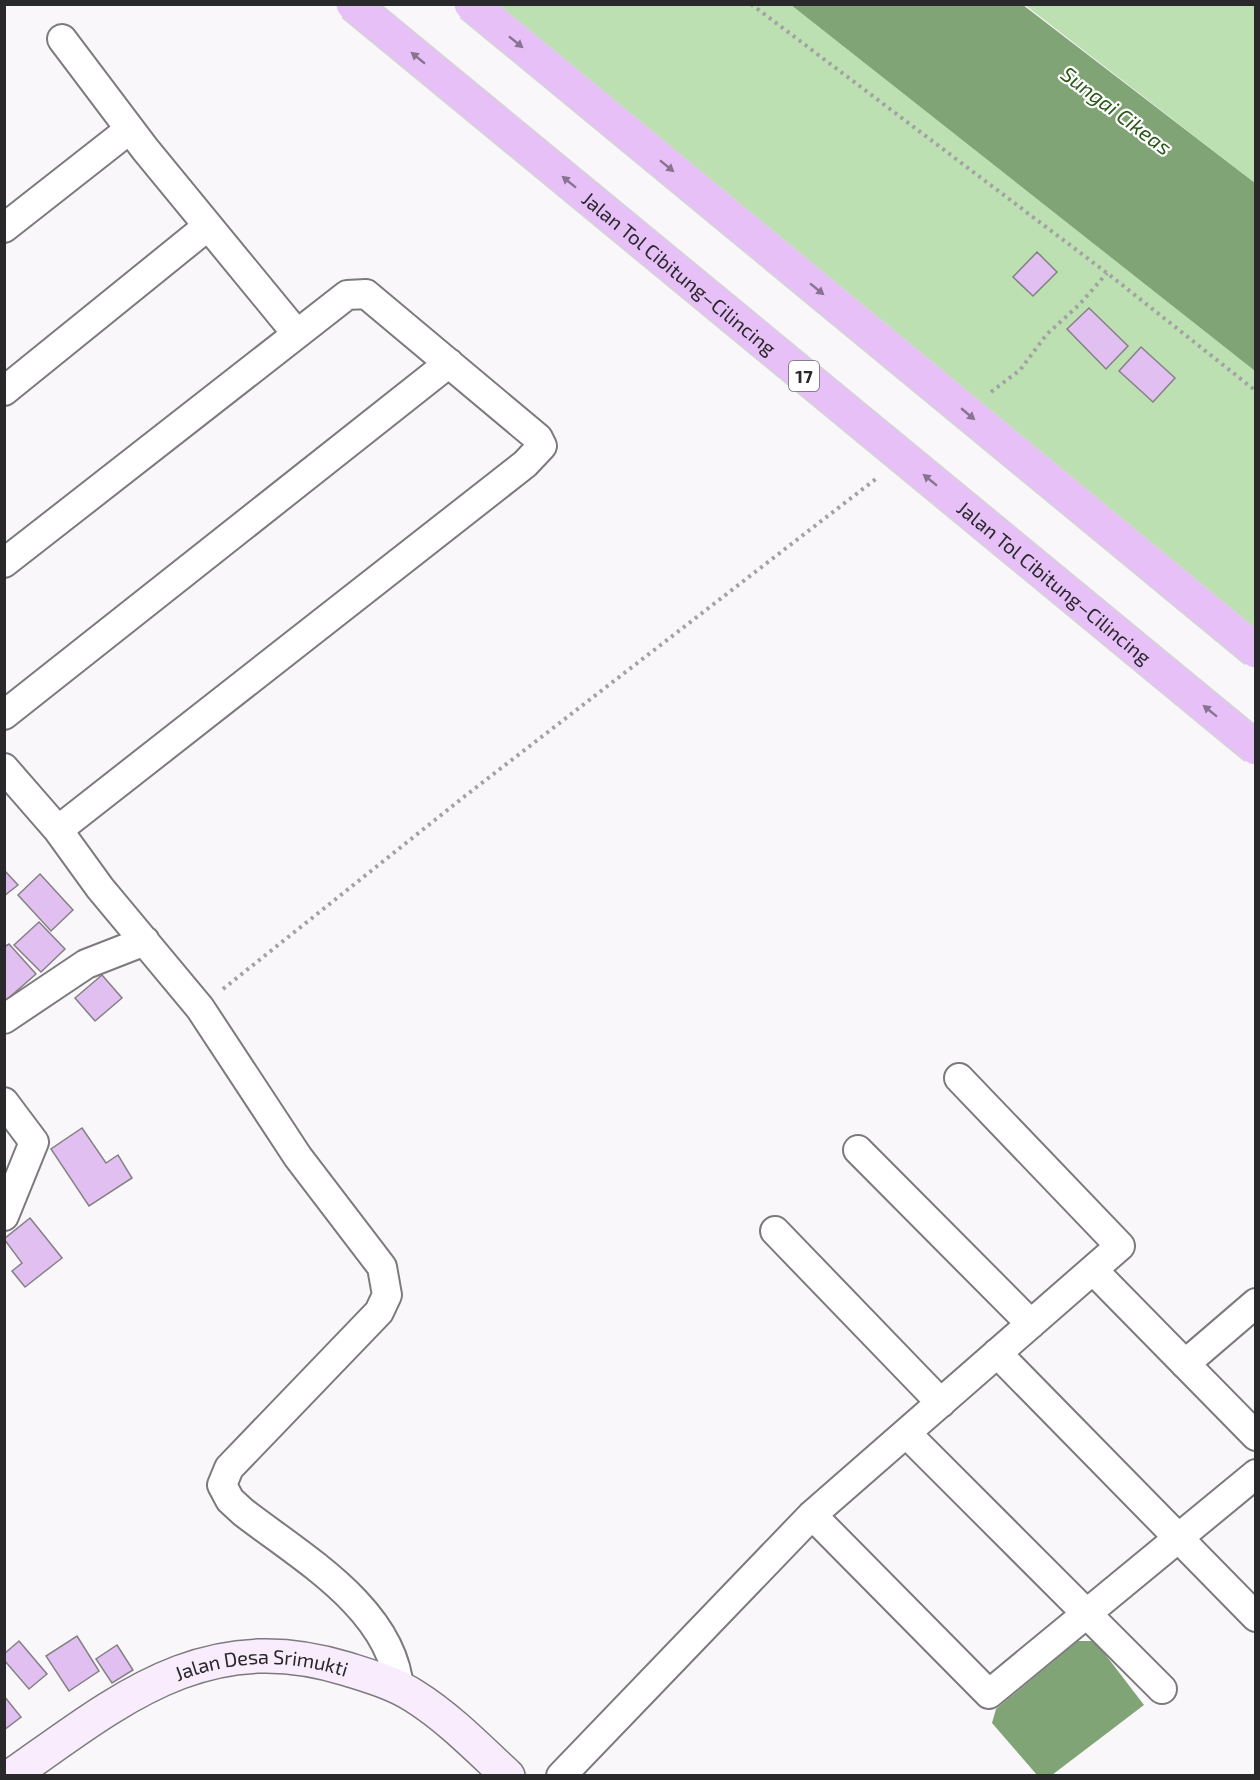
<svg xmlns="http://www.w3.org/2000/svg" width="1260" height="1780" viewBox="0 0 1260 1780" font-family="'Exo 2',sans-serif">
	<style>
		.green { fill: #bce0b1 }
		.water { fill: #80a475 }
		.building { fill: #e1bff1; stroke: #848185; stroke-width: 1.5 }
		.lines { fill: none; stroke-linecap: round; stroke-linejoin: round }
		.street-casing { stroke: #7d7a7e; stroke-width: 32 }
		.secondary-casing { stroke: #7d7a7e; stroke-width: 36 }
		.path { stroke: #a3a1a4; stroke-width: 4; stroke-dasharray: 3 4.5; stroke-linecap: butt }
		.street { stroke: #fff; stroke-width: 28 }
		.secondary { stroke: #f8ecfd; stroke-width: 33 }
		.highway-bridge-casing { stroke: #d4d4d4; stroke-width: 36; stroke-linecap: butt }
		.highway-bridge { stroke: #e7c0f8; stroke-width: 33 }
		.oneway { fill: #887491 }
		.labels { text-anchor: middle; dominant-baseline: central; stroke-width: 4.5; stroke-linejoin: round; paint-order: stroke }
		.shield { fill: #fff; stroke: #69686a; stroke-width: 1.5 }
		.shield-label { font-size: 18px; font-weight: bold; fill: #29282a }
		.street-label { font-size: 20px; fill: #29282a; stroke: #fff }
		.water-label { font-size: 21px; font-style: italic; fill: #2a5818; stroke: #fff }
	</style>
	<rect width="100%" height="100%" fill="#faf7fb"/>
	<path class="green" d="M 471,5 L 791,5 L 1255,371 L 1255,651 Z
		M 1025,5 L 1255,5 L 1255,183 Z"/>
	<path class="water" d="M 791,5 L 1023,5 L 1255,183 L 1255,371 Z
		M 1078,1641 L 1095,1641 L 1144,1705 L 1052,1775 L 1037,1775 L 992,1723 L 996,1709 Z"/>
	<path class="building" d="M 1037,252 L 1057,272 L 1033,296 L 1013,277 Z
		M 1089,308 L 1128,346 L 1106,369 L 1067,329 Z
		M 1141,347 L 1175,378 L 1153,402 L 1119,371 Z
		M 4,870 L 18,885 L 4,896 Z
		M 40,874 L 73,910 L 51,931 L 18,895 Z
		M 39,922 L 65,949 L 41,972 L 14,945 Z
		M 9,944 L 36,974 L 4,1002 L 4,947 Z
		M 102,975 L 122,998 L 95,1021 L 75,998 Z
		M 82,1128 L 106,1163 L 118,1155 L 132,1178 L 89,1206 L 51,1149 Z
		M 30,1218 L 62,1258 L 25,1287 L 12,1271 L 22,1263 L 4,1239 Z
		M 77,1636 L 99,1671 L 69,1691 L 46,1656 Z
		M 19,1641 L 47,1674 L 29,1689 L 4,1660 L 4,1654 Z
		M 117,1645 L 133,1670 L 112,1683 L 96,1659 Z
		M 4,1696 L 21,1717 L 4,1730 Z"/>
	<g class="lines">
		<defs>
			<path id="street" d="M 62,39 L 145,149 L 297,334
				M 4,228 L 130,129
				M 4,391 L 208,226
				M 4,563 L 347,295 L 366,294 L 538,438 L 542,446 L 525,464 L 58,830
				M 4,715 L 449,363
				M 4,768 L 58,830 L 100,888 L 200,1008 L 298,1157 L 382,1267 L 387,1295 L 379,1312 L 229,1468 L 222,1485 L 230,1500 L 243,1512 C 301,1557 393,1609 399,1689
				M 4,1019 L 86,964 L 145,941
				M 4,1102 L 34,1142 L 4,1216
				M 858,1150 L 1031,1324
				M 775,1231 L 941,1403
				M 1093,1270 L 1256,1436
				M 997,1353 L 1256,1617
				M 1185,1364 L 1256,1303
				M 906,1433 L 1162,1689
				M 812,1515 L 989,1694 L 1256,1474
				M 561,1776 L 812,1515 L 1120,1246 L 959,1078"/>
			<g id="secondary">
				<path id="s1" d="M 11,1776 C 119,1700 206,1625 347,1669 C 369,1676 394,1683 414,1696 C 449,1718 478,1748 508,1776"/>
			</g>
		</defs>
		<use href="#street" class="street-casing"/>
		<use href="#secondary" class="secondary-casing"/>
		<path class="path" d="M 751,4 L 1107,273 L 1256,391
			M 991,392 L 1020,370 L 1047,334 L 1079,305 L 1107,273
			M 223,989 L 465,796 L 877,478"/>
		<use href="#street" class="street"/>
		<use href="#secondary" class="secondary"/>
		<defs>
			<g id="highway-bridge">
				<path id="s2" d="M 353,4 L 1256,748"/>
				<path d="M 471,4 L 1256,651"/>
			</g>
		</defs>
		<use href="#highway-bridge" class="highway-bridge-casing"/>
		<use href="#highway-bridge" class="highway-bridge"/>
	</g>
	<defs><path id="oneway-solid" d="M-6-.8H1V-3.2L6.5 0L1 3.2V.8H-6Z" transform="scale(1.5)"/></defs>
	<g class="oneway">
		<use href="#oneway-solid" transform="translate(516 42) rotate(39)"/>
		<use href="#oneway-solid" transform="translate(418 58) rotate(-141)"/>
		<use href="#oneway-solid" transform="translate(667 166) rotate(39)"/>
		<use href="#oneway-solid" transform="translate(569 182) rotate(-141)"/>
		<use href="#oneway-solid" transform="translate(817 289) rotate(39)"/>
		<use href="#oneway-solid" transform="translate(968 414) rotate(40)"/>
		<use href="#oneway-solid" transform="translate(930 480) rotate(-141)"/>
		<use href="#oneway-solid" transform="translate(1210 711) rotate(-141)"/>
	</g>
	<g class="labels">
		<rect class="shield" x="789" y="361" width="30" height="30" rx="4.5"/>
		<g class="shield-label">
			<text x="804" y="376">17</text>
		</g>
		<g class="street-label">
			<text stroke="none"><textPath href="#s2" startOffset="423">Jalan Tol Cibitung–Cilincing</textPath></text>
			<text stroke="none"><textPath href="#s2" startOffset="909">Jalan Tol Cibitung–Cilincing</textPath></text>
			<text stroke="none"><textPath href="#s1" startOffset="282">Jalan Desa Srimukti</textPath></text>
		</g>
		<g class="water-label">
			<text transform="translate(1117 110) rotate(37)">Sungai Cikeas</text>
		</g>
	</g>
	<rect width="1260" height="1780" fill="none" stroke="#29282a" stroke-width="12"/>
</svg>
